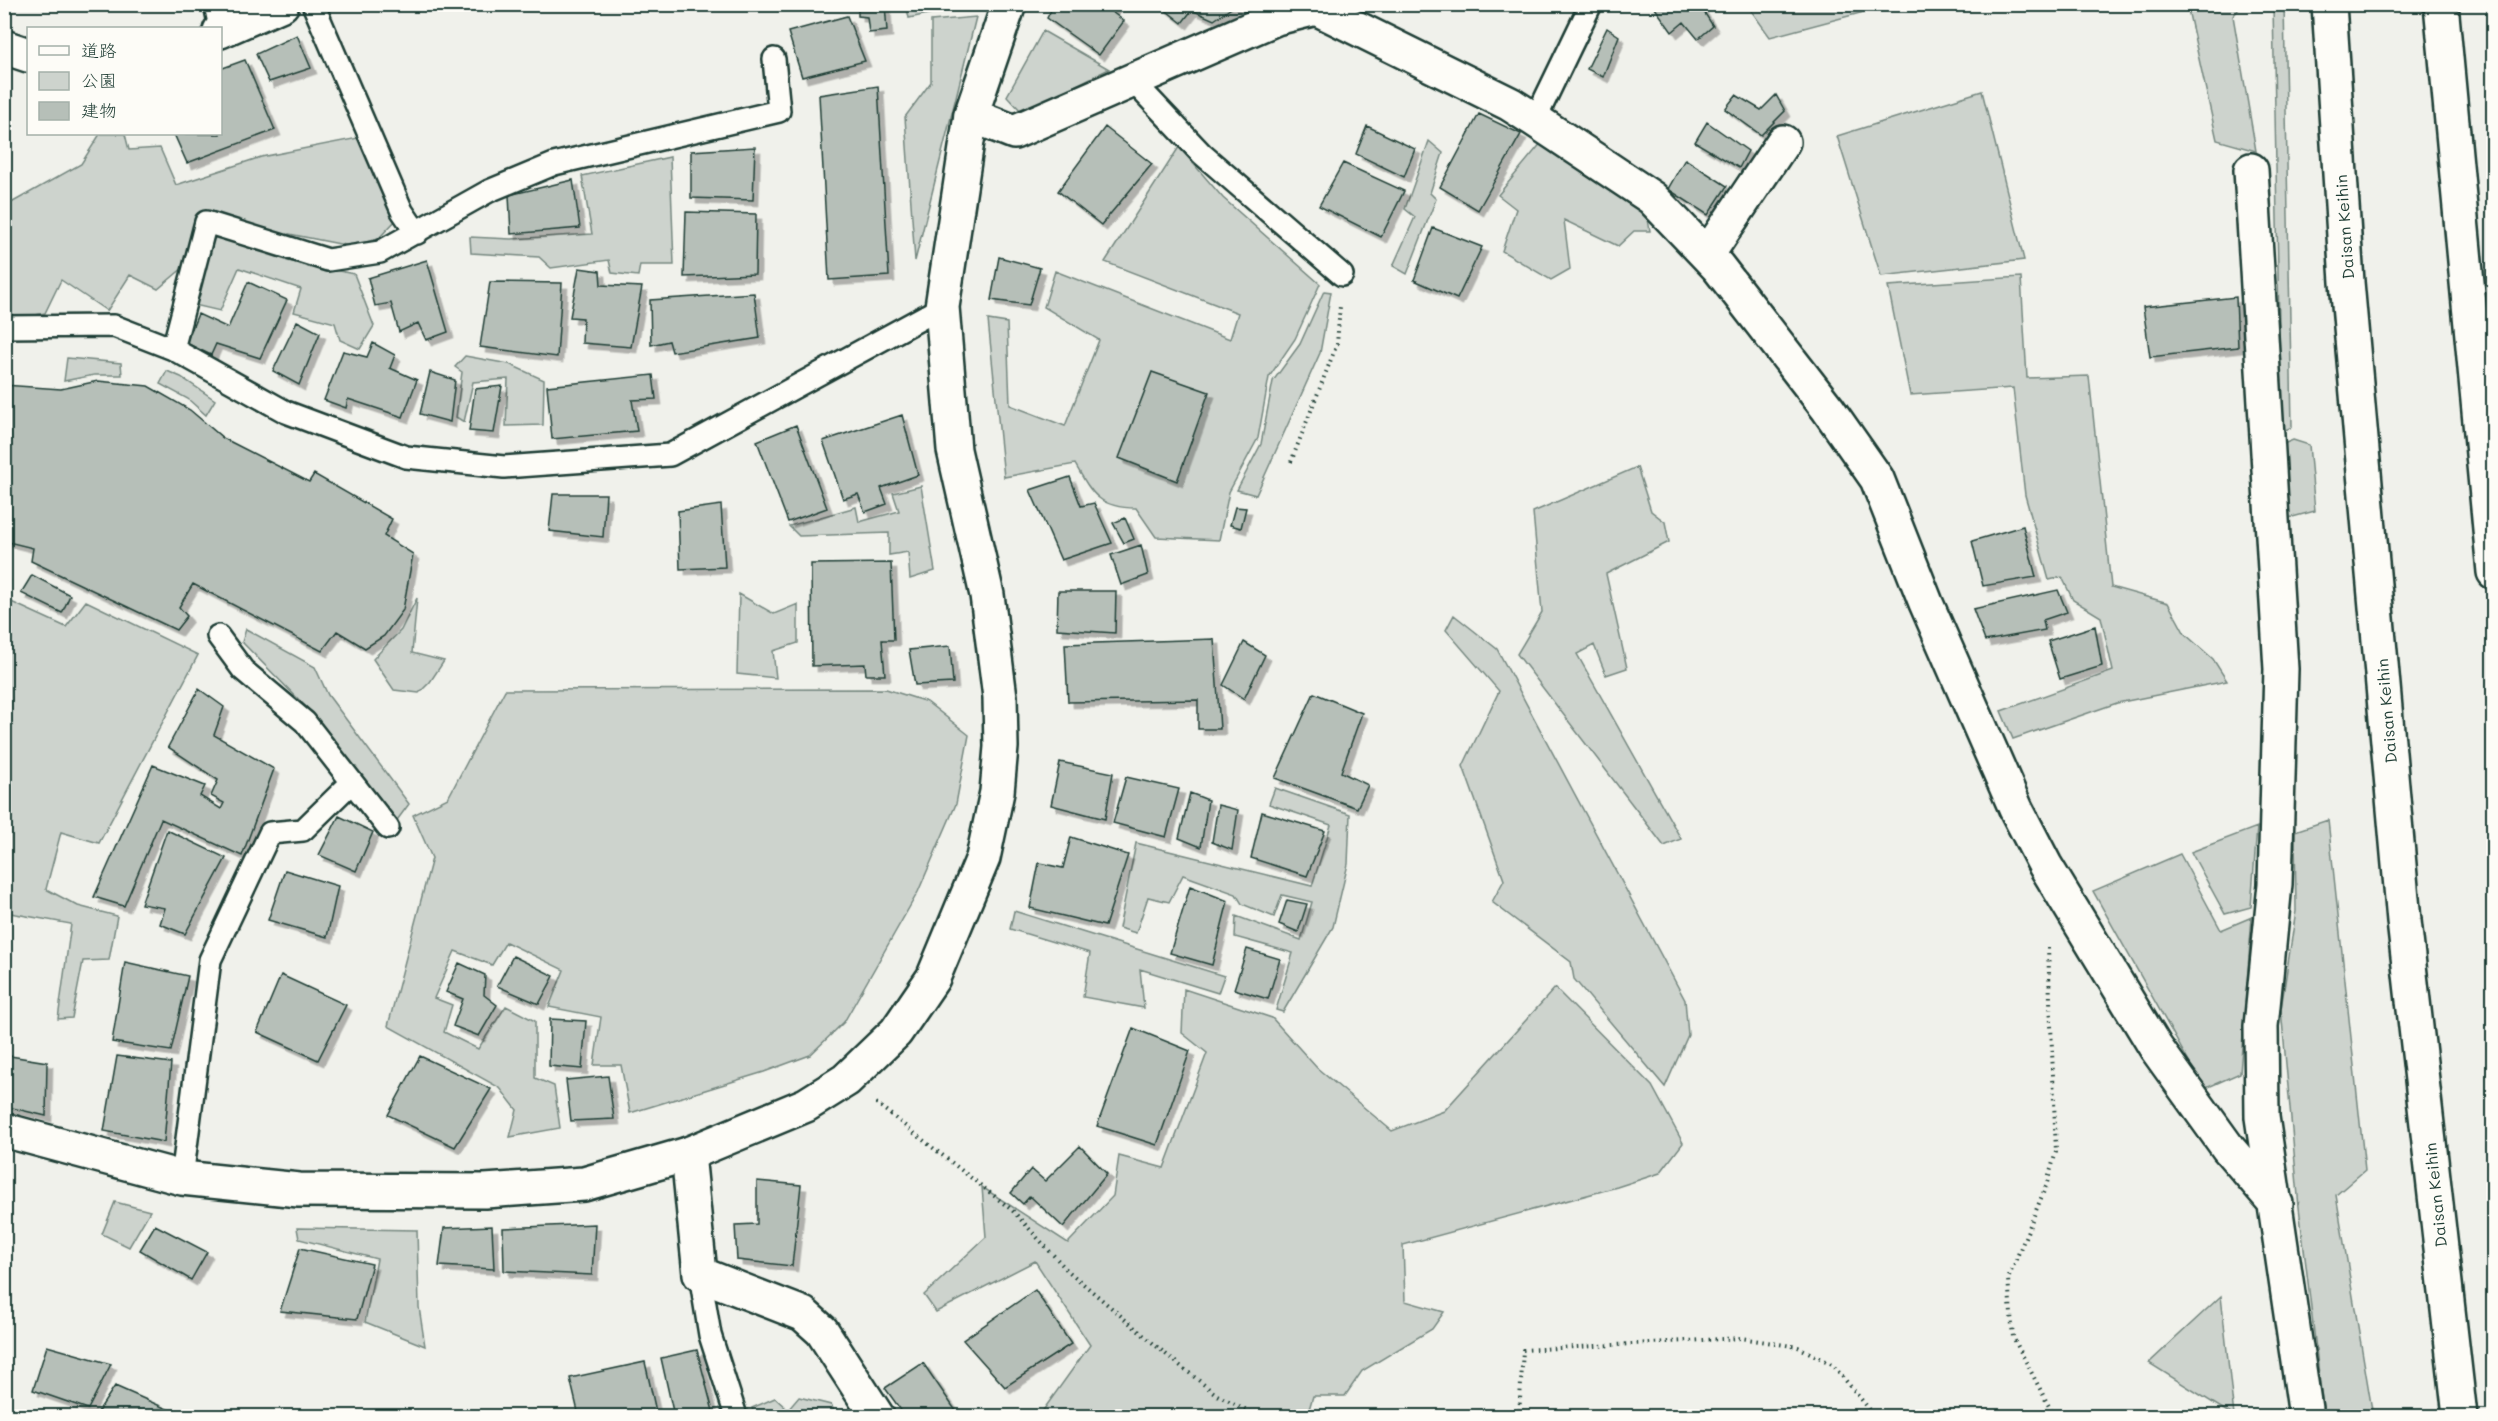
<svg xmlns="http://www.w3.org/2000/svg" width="2498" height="1421" viewBox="0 0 2498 1421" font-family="Mali,'Klee One',sans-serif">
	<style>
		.green { fill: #cdd3cd; stroke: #768880; stroke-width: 1.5 }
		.building { fill: #b6bfb8; stroke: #1f3d34; stroke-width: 1.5; filter: url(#shadow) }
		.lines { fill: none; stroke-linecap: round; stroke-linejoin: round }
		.service-casing { stroke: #1f3d34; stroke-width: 26 }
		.minor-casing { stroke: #1f3d34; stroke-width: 38 }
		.tertiary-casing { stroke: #1f3d34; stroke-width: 38 }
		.motorway-casing { stroke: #1f3d34; stroke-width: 38 }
		.path { stroke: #1f3d34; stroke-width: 4; stroke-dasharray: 1.5 4.5; stroke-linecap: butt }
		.service { stroke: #fdfcf7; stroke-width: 21 }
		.minor { stroke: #fdfcf7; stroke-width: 33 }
		.tertiary { stroke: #fdfcf7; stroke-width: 33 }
		.motorway { stroke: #fdfcf7; stroke-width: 33 }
		.labels { text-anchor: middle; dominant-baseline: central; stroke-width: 5; stroke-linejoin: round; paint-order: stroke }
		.street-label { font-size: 16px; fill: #1f3d34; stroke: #fdfcf7 }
	</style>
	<defs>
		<filter id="shadow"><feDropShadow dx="5.5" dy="5.5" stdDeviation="0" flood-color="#0004"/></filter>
	</defs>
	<rect width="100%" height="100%" fill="#f0f1eb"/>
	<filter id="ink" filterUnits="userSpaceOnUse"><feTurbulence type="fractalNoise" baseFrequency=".0167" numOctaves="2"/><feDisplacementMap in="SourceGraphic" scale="12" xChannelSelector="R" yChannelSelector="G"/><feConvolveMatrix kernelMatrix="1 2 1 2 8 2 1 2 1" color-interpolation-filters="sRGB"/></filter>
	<g filter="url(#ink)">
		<path class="green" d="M 906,4 L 970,4 L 970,5 L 909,18 Z
			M 1747,5 L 1890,5 L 1770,37 Z
			M 2187,5 L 2242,5 L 2233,16 L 2256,151 L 2217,140 Z
			M 2273,5 L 2284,5 L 2292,427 L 2281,432 Z
			M 976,17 L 915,261 L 905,117 L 931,82 L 931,21 Z
			M 1043,31 L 1109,69 L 1022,112 L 1007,96 Z
			M 1982,91 L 2024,260 L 1881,276 L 1837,136 Z
			M 100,134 L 125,134 L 129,150 L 160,148 L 176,185 L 261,157 L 358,138 L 396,220 L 378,239 L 350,246 L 289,234 L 287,261 L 354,274 L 374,326 L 360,349 L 340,340 L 335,323 L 294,312 L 301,289 L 239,268 L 220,311 L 173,300 L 184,267 L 158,289 L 130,275 L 107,311 L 61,280 L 45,313 L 5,321 L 4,207 L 81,164 Z
			M 1429,141 L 1443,153 L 1430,193 L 1436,199 L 1407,274 L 1393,266 L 1415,217 L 1405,209 Z
			M 1542,142 L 1647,213 L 1650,231 L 1634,231 L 1618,246 L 1564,220 L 1570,269 L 1551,280 L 1502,251 L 1516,209 L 1498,195 Z
			M 1179,147 L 1223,198 L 1320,284 L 1295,339 L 1269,377 L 1258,438 L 1229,492 L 1219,540 L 1156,537 L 1136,508 C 1099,508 1092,494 1075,464 L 1004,477 L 988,320 L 1007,323 L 1010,405 L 1065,426 L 1099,340 L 1044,307 L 1055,271 L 1230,339 L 1238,313 L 1105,262 Z
			M 670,157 L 674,265 L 640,265 L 638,276 L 612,273 L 609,260 L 551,268 L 539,257 L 471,253 L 470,237 L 511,239 L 592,234 L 582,176 Z
			M 2021,277 L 2027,378 L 2089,376 L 2111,587 L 2168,603 L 2185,634 L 2213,659 L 2227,681 L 2117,703 L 2013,739 L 2001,711 L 2113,671 L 2101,617 L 2073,600 L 2062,577 L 2049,580 L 2025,495 L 2013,388 L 1910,395 L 1888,286 Z
			M 1324,291 L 1331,292 L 1320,353 L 1256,495 L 1237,490 L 1261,444 L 1273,381 L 1300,344 Z
			M 465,356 L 509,364 L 544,380 L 543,425 L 506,426 L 508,379 L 473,382 L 464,422 L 456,417 L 462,372 L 455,367 Z
			M 67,358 L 121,363 L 122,375 L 94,375 L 64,381 Z
			M 167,371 L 181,377 L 215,400 L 206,415 L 188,399 L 160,384 Z
			M 2293,440 L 2309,445 L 2315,511 L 2285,519 L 2281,445 Z
			M 1637,467 L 1651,511 L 1665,522 L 1669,542 L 1606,574 L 1627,668 L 1606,675 L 1594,645 L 1577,654 L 1681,839 L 1664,846 L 1517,654 L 1542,612 L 1533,512 Z
			M 921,486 L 935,571 L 910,579 L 908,552 L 889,555 L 889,533 L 799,536 L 789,526 L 856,507 L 859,522 L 899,511 L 893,493 Z
			M 4,579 L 10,580 L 9,601 L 66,627 L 86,601 L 198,655 L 99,843 L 61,832 L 46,889 L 78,906 L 117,916 L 109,960 L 83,961 L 72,1018 L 58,1019 L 71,924 L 5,912 Z
			M 739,594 L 774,614 L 798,604 L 798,643 L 773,651 L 776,678 L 737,674 Z
			M 417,598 L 412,653 L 444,661 L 430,682 L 419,693 L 394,690 L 373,659 L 401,630 Z
			M 1454,615 L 1497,649 L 1685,1000 L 1688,1035 L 1665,1087 L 1574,979 L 1571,962 L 1492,902 L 1504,880 L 1463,766 L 1499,691 L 1446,630 Z
			M 246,629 L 315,667 L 328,695 L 409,804 L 395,823 L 313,714 L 242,642 Z
			M 886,689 L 927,702 L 969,735 L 956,804 L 918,892 L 844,1022 L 810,1055 L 764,1072 L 630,1113 L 621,1065 L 594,1065 L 601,1017 L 549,1007 L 564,970 L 506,942 L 492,965 L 455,951 L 434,998 L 452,1005 L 444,1032 L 478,1049 L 506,1006 L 535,1021 L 535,1078 L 554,1086 L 560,1128 L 510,1137 L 517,1110 L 500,1088 L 388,1026 L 432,858 L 413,815 L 448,798 L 505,690 Z
			M 1275,788 L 1350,814 L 1348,864 L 1333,927 L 1283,1012 L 1276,1010 L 1293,953 L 1235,937 L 1236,916 L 1301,940 L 1312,902 L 1282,895 L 1274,917 L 1242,904 L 1236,894 L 1183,875 L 1169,902 L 1148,897 L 1136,933 L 1119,928 L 1136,843 L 1312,886 L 1331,825 L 1269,804 Z
			M 2328,820 L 2365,1170 L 2336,1195 L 2373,1416 L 2324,1416 L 2299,1207 L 2281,1009 L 2296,911 L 2295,831 Z
			M 2257,827 L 2251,907 L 2225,914 L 2191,852 Z
			M 2180,854 L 2221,930 L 2252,917 L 2240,1073 L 2204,1089 L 2093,891 Z
			M 1014,911 L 1224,976 L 1218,993 L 1140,969 L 1144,1008 L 1083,997 L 1090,953 L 1010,929 Z
			M 1555,988 L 1652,1086 L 1683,1143 L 1660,1173 L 1617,1187 L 1403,1245 L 1405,1301 L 1444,1312 L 1432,1329 L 1362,1371 L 1345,1396 L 1313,1396 L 1307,1416 L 1039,1416 L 1090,1345 L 1035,1261 L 936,1312 L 924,1295 L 986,1237 L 982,1187 L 1068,1243 L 1113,1196 L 1119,1156 L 1164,1168 L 1207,1053 L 1182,1033 L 1184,989 L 1272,1018 L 1317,1068 L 1392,1131 L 1444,1111 Z
			M 115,1202 L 150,1211 L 129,1247 L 102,1234 Z
			M 297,1228 L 417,1230 L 419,1307 L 425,1346 L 365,1322 L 377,1259 L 299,1239 Z
			M 2221,1296 L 2234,1416 L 2149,1363 Z
			M 799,1397 L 831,1405 L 837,1416 L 755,1416 L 752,1408 L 775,1398 L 788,1410 Z"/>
		<path class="building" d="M 858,4 L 885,4 L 887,31 L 869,33 L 867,17 L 858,16 Z
			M 1054,4 L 1116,4 L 1112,12 L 1124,21 L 1099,55 L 1047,18 Z
			M 1158,4 L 1237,4 L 1214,20 L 1192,10 L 1182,23 Z
			M 1652,4 L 1699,4 L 1713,26 L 1698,39 L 1684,22 L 1672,32 Z
			M 847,16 L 865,61 L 802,77 L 788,32 Z
			M 1607,28 L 1619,36 L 1603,77 L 1587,69 Z
			M 297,35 L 311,68 L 269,82 L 256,54 Z
			M 245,60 L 275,130 L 187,163 L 174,134 L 220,134 L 220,69 Z
			M 878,86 L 889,276 L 829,280 L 819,95 Z
			M 1736,95 L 1761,110 L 1776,95 L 1785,111 L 1761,135 L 1725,109 Z
			M 1479,114 L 1521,134 L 1478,210 L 1440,187 Z
			M 1707,122 L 1748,151 L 1739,168 L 1695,142 Z
			M 1367,126 L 1415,149 L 1404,177 L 1356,154 Z
			M 1105,127 L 1152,164 L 1101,225 L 1058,191 Z
			M 755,147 L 753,200 L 691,198 L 691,151 Z
			M 1685,159 L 1727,186 L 1708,215 L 1668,189 Z
			M 1343,163 L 1404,191 L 1381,237 L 1319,206 Z
			M 573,180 L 580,228 L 511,234 L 509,195 Z
			M 686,212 L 756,214 L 755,274 L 684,277 Z
			M 1433,228 L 1482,247 L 1457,299 L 1414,280 Z
			M 999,257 L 1040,268 L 1029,305 L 991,300 Z
			M 427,260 L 448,332 L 426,340 L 418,323 L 399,332 L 391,303 L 375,306 L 368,278 Z
			M 579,268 L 600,271 L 601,285 L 642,287 L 631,347 L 582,343 L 583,318 L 570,317 Z
			M 248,282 L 287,300 L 260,358 L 216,344 L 211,355 L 186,343 L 198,314 L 228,328 Z
			M 490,282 L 562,283 L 557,357 L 480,347 Z
			M 754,293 L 760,338 L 672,352 L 669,341 L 651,345 L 650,300 Z
			M 2236,297 L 2238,347 L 2150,357 L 2143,307 Z
			M 297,321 L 320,333 L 299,385 L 273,371 Z
			M 373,343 L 395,355 L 390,368 L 417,380 L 403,417 L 348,399 L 346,408 L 324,400 L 343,351 L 367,357 Z
			M 430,372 L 455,380 L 450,422 L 420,414 Z
			M 1152,372 L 1209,392 L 1177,481 L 1119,458 Z
			M 653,375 L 656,399 L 632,400 L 637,431 L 552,439 L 547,386 Z
			M 98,381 L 148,386 L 190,410 L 223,438 L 309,482 L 314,474 L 392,519 L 384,536 L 413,554 L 403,610 L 384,636 L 365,648 L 337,631 L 322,651 L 193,584 L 179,607 L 187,616 L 176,630 L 31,561 L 33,548 L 4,541 L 4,385 L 61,389 Z
			M 502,386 L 494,433 L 469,431 L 475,389 Z
			M 902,415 L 918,475 L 881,488 L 887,504 L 865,512 L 858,494 L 843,499 L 823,441 Z
			M 796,425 L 827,508 L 788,522 L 757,441 Z
			M 1070,477 L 1081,506 L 1094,503 L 1112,543 L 1061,560 L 1030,490 Z
			M 553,494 L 606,494 L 603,537 L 549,531 Z
			M 721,505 L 725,567 L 680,569 L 678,511 Z
			M 1235,507 L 1246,508 L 1241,528 L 1230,525 Z
			M 1125,518 L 1134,539 L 1124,543 L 1113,523 Z
			M 2023,526 L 2036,577 L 1983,586 L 1972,541 Z
			M 1141,545 L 1148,575 L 1121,585 L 1111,555 Z
			M 891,563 L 894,640 L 882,640 L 885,675 L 866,675 L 865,664 L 812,666 L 811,564 Z
			M 32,575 L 70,595 L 62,613 L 21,593 Z
			M 2058,590 L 2067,612 L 2043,620 L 2045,630 L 1985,641 L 1973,609 Z
			M 1058,591 L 1116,591 L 1115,633 L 1057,629 Z
			M 2095,626 L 2102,666 L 2060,679 L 2048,641 Z
			M 1214,639 L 1220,729 L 1198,729 L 1198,700 L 1068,702 L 1065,644 Z
			M 1244,642 L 1265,655 L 1244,699 L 1223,685 Z
			M 950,646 L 953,683 L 915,685 L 909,650 Z
			M 199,689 L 224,707 L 214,735 L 274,769 L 242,856 L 161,819 L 124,906 L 94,897 L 153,765 L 205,786 L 200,796 L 221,809 L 224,803 L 211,796 L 218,780 L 168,747 Z
			M 1314,693 L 1362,713 L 1341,772 L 1368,785 L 1357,808 L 1275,778 Z
			M 1060,762 L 1113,773 L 1105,819 L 1051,805 Z
			M 1126,777 L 1179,789 L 1166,837 L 1113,823 Z
			M 1190,793 L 1208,800 L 1201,847 L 1179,838 Z
			M 1218,805 L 1238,810 L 1232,850 L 1212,842 Z
			M 1262,812 L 1325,831 L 1307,876 L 1251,858 Z
			M 339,816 L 373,832 L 356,871 L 319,855 Z
			M 167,830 L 226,858 L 185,934 L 160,924 L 165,908 L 141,904 Z
			M 1071,837 L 1128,855 L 1105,926 L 1030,908 L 1039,863 L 1063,868 Z
			M 285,870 L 338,886 L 327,937 L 268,920 Z
			M 1190,886 L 1228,901 L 1212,965 L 1170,953 Z
			M 1287,900 L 1307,904 L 1298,932 L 1279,924 Z
			M 1247,949 L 1280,959 L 1268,999 L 1234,989 Z
			M 513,956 L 554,976 L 539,1004 L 497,986 Z
			M 125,962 L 188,976 L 171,1051 L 112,1042 Z
			M 459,963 L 485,975 L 484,995 L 497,1005 L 479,1036 L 453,1026 L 463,999 L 446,992 Z
			M 281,975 L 346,1005 L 318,1060 L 257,1032 Z
			M 550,1019 L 586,1021 L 582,1069 L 549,1066 Z
			M 1133,1028 L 1190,1051 L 1157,1145 L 1097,1126 Z
			M 4,1055 L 47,1062 L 46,1116 L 4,1106 Z
			M 117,1056 L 171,1063 L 164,1142 L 104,1131 Z
			M 420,1056 L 491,1089 L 455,1147 L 388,1115 Z
			M 608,1076 L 614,1119 L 571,1121 L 566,1080 Z
			M 1080,1146 L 1107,1174 L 1063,1227 L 1030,1196 L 1023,1204 L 1011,1193 L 1031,1169 L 1045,1181 Z
			M 757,1181 L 801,1185 L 792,1266 L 737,1260 L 735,1225 L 757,1224 Z
			M 595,1224 L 592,1275 L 504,1271 L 503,1228 Z
			M 155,1225 L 207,1252 L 191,1280 L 140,1250 Z
			M 492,1226 L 494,1269 L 439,1266 L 444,1228 Z
			M 300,1248 L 372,1264 L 357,1319 L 280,1311 Z
			M 1035,1290 L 1071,1344 L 1005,1387 L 963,1340 Z
			M 47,1346 L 111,1364 L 88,1409 L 33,1390 Z
			M 697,1350 L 714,1415 L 674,1416 L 661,1358 Z
			M 645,1362 L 657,1416 L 579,1416 L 570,1378 Z
			M 923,1363 L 956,1411 L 948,1416 L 905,1416 L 885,1388 Z
			M 115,1386 L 183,1416 L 95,1416 Z"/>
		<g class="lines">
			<defs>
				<path id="service" d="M 215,4 L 220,28
					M 313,4 L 402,211 L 417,233
					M 1131,79 L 1202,154 L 1342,275
					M 1535,120 L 1591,4
					M 4,327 L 114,326 L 173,349 L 286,412 L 406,457 L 504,467 L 670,455 L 942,307
					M 173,349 L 206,222 L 328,260 L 380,252 L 489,191 L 554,164 L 779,111 L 774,59
					M 218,636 L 243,670 L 305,722 L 388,828
					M 182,1178 L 210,960 L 270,833 L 303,830 L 351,783
					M 700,1274 L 710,1335 L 736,1416"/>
				<path id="minor" d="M 220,31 L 282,4
					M 4,47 L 28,55
					M 971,115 L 1014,132 L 1276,18 L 1316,8 L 1510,104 L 1535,120 L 1652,198 L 1718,267 L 1828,409 L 1877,479 L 1926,603 L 2016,809 L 2045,865 L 2156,1048 L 2228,1148 L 2276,1204
					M 2251,170 L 2281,669 L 2275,884 L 2261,1026 L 2262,1117 L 2306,1416
					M 1707,255 L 1783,142
					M 688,1154 L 700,1274 L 803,1314 L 822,1331 L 877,1416"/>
				<path id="tertiary" d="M 4,1130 L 182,1178 L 299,1190 L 485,1191 L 584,1184 L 688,1154 L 806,1105 L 846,1080 L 896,1032 L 933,978 L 983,858 L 997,792 L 1001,747 L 1000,697 L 987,595 L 954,450 L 942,307 L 971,115 L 1009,4"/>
				<path id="motorway" d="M 2329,4 L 2347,282 L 2404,921 L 2460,1416
					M 2441,4 L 2494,572"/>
			</defs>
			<use href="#service" class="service-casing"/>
			<use href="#minor" class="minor-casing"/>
			<use href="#tertiary" class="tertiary-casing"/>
			<use href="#motorway" class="motorway-casing"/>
			<path class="path" d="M 1291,462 L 1337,344 L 1340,306
				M 2048,948 L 2056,1152 L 2046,1186 L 2008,1279 L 2013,1337 L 2054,1416
				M 876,1103 L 1012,1210 L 1067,1270 L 1168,1356 L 1217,1395 L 1259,1416
				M 1519,1416 L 1523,1350 L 1741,1338 L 1798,1347 L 1832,1364 L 1875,1416"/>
			<use href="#service" class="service"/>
			<use href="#minor" class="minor"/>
			<use href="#tertiary" class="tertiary"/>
			<use href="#motorway" class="motorway"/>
		</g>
	</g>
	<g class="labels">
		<g class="street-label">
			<text transform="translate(2344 227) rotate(-94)">Daisan Keihin</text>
			<text transform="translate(2386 711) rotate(-95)">Daisan Keihin</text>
			<text transform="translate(2435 1195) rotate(-96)">Daisan Keihin</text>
		</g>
	</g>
	<rect width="2498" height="1421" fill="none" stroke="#fdfcf7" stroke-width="24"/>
	<rect x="12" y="12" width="2474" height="1397" fill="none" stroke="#1f3d34" stroke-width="2" filter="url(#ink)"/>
	<rect x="27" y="27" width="195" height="108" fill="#fdfcf7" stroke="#a4b0a9" stroke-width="1.5"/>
	<rect x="39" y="46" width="30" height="9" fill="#fdfcf7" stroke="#a4b0a9" stroke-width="1.5"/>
	<text x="81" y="57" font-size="18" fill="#1f3d34">道路</text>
	<rect x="39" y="72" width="30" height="18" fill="#cdd3cd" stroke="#a4b0a9" stroke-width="1.5"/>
	<text x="81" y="87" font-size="18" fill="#1f3d34">公園</text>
	<rect x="39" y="102" width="30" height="18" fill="#b6bfb8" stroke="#a4b0a9" stroke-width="1.5"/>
	<text x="81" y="117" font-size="18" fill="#1f3d34">建物</text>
</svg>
